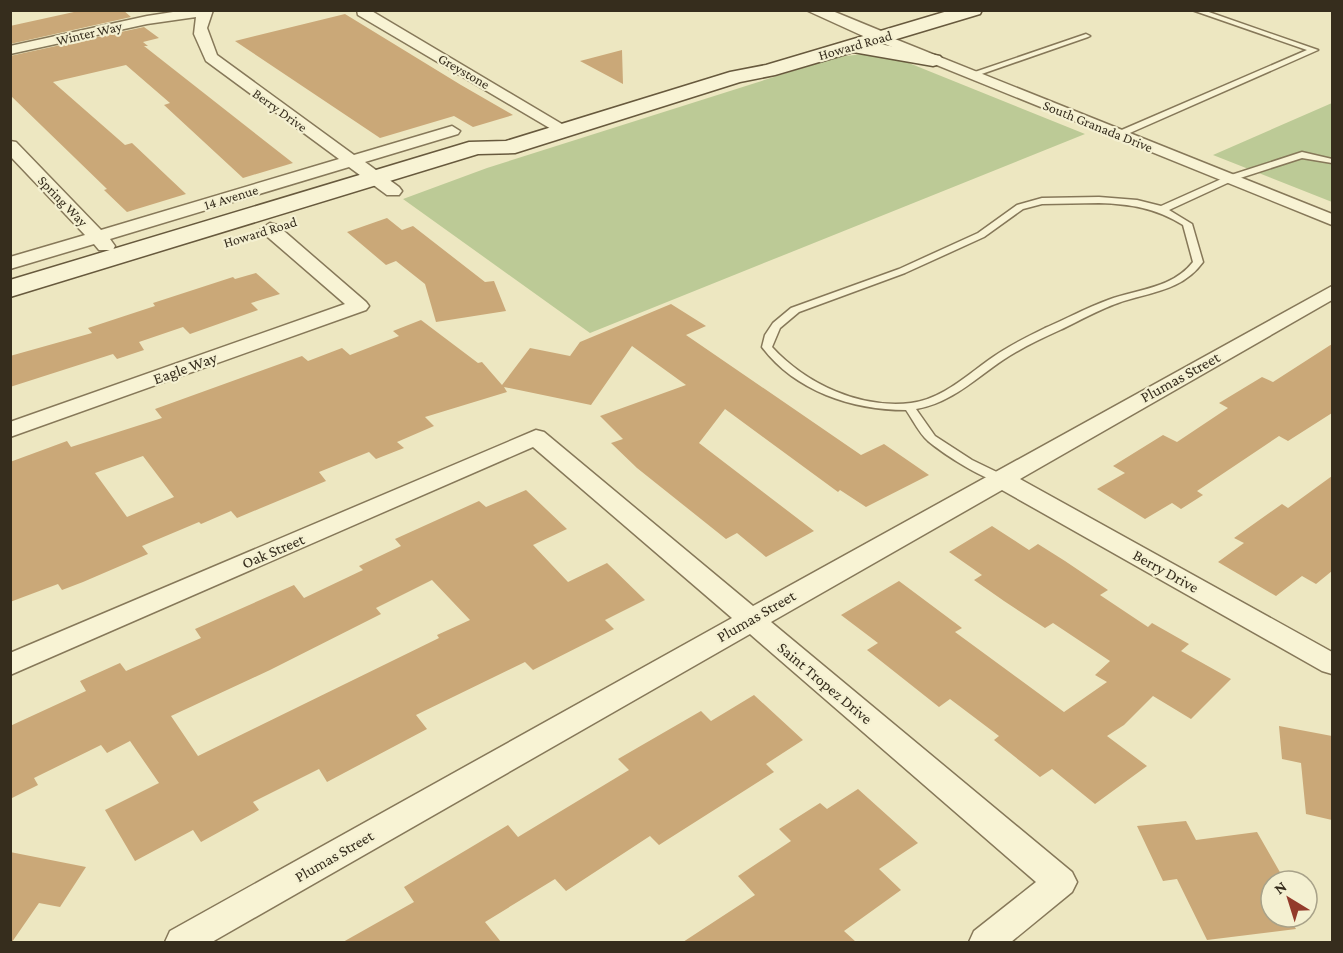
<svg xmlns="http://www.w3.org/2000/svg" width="1343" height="953" viewBox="0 0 1343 953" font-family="'Crimson Pro',serif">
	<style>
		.green { fill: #bcca96 }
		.building { fill: #caa878; fill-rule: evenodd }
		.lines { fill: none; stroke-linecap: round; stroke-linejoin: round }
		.service-casing { stroke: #867859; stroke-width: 3 }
		.minor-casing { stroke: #867859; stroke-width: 3 }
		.tertiary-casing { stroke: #867859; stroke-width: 3 }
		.secondary-casing { stroke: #67593d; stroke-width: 3 }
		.service { fill: #f8f3d4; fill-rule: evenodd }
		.minor { fill: #f8f3d4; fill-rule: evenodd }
		.tertiary { fill: #f8f3d4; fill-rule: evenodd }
		.secondary { fill: #f8f3d4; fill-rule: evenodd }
		.labels { text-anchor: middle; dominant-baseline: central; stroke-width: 4.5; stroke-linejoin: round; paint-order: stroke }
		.far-street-label { font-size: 14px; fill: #362d1d; stroke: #f4f0d1 }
		.street-label { font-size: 16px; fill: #362d1d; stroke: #f4f0d1 }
	</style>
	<rect width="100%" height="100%" fill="#ede7c1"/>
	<path class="green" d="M 872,53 L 889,55 L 1085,134 L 590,333 L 403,199 L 487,168 L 837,57 Z
		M 1332,103 L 1332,202 L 1213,155 Z"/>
	<path class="building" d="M 83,10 L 123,10 L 131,17 L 10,44 L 10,26 Z
		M 345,14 L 461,85 L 513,115 L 473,127 L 454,116 L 380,138 L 235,41 Z
		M 144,27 L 159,38 L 143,42 L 148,46 L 144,46 L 293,163 L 243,178 L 164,105 L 170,103 L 126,65 L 53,82 L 125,145 L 132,143 L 186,194 L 127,212 L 104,190 L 107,189 L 10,95 L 10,56 Z
		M 622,50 L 623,84 L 580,61 Z
		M 387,218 L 402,230 L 413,226 L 485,282 L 494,281 L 506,311 L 436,322 L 425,284 L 396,261 L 386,265 L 347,232 Z
		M 256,273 L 280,294 L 251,303 L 258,310 L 190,334 L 183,327 L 139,342 L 144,350 L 117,359 L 113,354 L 10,387 L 10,356 L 92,333 L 88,328 L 155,306 L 153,303 L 233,277 L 235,279 Z
		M 671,304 L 706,326 L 686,335 L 861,455 L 884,444 L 929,475 L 866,507 L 840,490 L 838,492 L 725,409 L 699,443 L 814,531 L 766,557 L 737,533 L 726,539 L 637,468 L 611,443 L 623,439 L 600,416 L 686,385 L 632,346 L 591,405 L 504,387 L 507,392 L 425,417 L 434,426 L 397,442 L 404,448 L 376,459 L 369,452 L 319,472 L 326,481 L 237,518 L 231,511 L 201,524 L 199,522 L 142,546 L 148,554 L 83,582 L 62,590 L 58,584 L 10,602 L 10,462 L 67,441 L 71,447 L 162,418 L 155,409 L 302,356 L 308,361 L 342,348 L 350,355 L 399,336 L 393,331 L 421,320 L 478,363 L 482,362 L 502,385 L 530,348 L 570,356 L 580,342 ZM 143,456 L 174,497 L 127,517 L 95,473 Z
		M 1332,344 L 1332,413 L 1288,441 L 1279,436 L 1197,491 L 1203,495 L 1181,509 L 1172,503 L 1145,519 L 1097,489 L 1125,473 L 1113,466 L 1163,435 L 1177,442 L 1228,408 L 1219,403 L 1262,377 L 1273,382 Z
		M 1332,476 L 1332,571 L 1316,584 L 1302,576 L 1276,596 L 1218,562 L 1244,543 L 1234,538 L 1282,504 L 1288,508 Z
		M 526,490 L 567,529 L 533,545 L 568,582 L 607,563 L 645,600 L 605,620 L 614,629 L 533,670 L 525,662 L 416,715 L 427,729 L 327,782 L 319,769 L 253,802 L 259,810 L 201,842 L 193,830 L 135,861 L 105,810 L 159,783 L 130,741 L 107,753 L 101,745 L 34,778 L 38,785 L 10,799 L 10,726 L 86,691 L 80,681 L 120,663 L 126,671 L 201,638 L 195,629 L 294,585 L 304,598 L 363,570 L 359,566 L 401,546 L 395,539 L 479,501 L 486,507 ZM 432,580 L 470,620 L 437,635 L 439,638 L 198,756 L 171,716 L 270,670 L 381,614 L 376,608 Z
		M 992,526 L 1029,550 L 1038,544 L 1065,561 L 1108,590 L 1100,595 L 1148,627 L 1152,623 L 1189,644 L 1181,651 L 1231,679 L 1191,719 L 1153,696 L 1124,725 L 1107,736 L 1147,766 L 1095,804 L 1052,769 L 1040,777 L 994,740 L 999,736 L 950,699 L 939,707 L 867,650 L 878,643 L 841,615 L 899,581 L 962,628 L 955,632 L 1064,712 L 1107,682 L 1095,675 L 1110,661 L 1053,623 L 1045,628 L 1004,601 L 974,580 L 982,575 L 949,552 Z
		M 754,695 L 803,740 L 766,764 L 774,772 L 659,845 L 650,836 L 566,891 L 555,879 L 485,922 L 501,942 L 343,942 L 414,902 L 404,887 L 468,849 L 508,825 L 518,837 L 629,770 L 618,759 L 701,711 L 711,721 Z
		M 1279,726 L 1332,736 L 1332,820 L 1306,814 L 1301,763 L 1282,759 Z
		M 858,789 L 918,843 L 879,869 L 901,890 L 844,931 L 856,942 L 683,942 L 755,895 L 738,876 L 791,841 L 779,829 L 820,803 L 827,809 Z
		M 1186,821 L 1196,840 L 1257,832 L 1285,881 L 1269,881 L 1271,917 L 1289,917 L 1296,929 L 1207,940 L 1177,879 L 1163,881 L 1137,826 Z
		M 10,852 L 86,867 L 60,907 L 39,903 L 12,942 Z"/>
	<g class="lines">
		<defs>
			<path id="service" d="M 1192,10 L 1203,10 L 1318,50 L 1123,136 L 1117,136 L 1117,132 L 1307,50 Z
				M 1086,34 L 1090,36 L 1088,37 L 973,77 L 966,75 Z
				M 1302,152 L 1332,159 L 1332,163 L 1302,158 L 1234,180 L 1169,210 L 1192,224 L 1203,262 C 1182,291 1150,292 1118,303 C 1098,310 1079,321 1060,330 C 1040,339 1021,348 1003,360 C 975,379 951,403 916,409 L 935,436 L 972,460 L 1003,475 L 1005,478 L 1003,481 C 988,484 941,452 928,441 C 919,433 913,420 906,410 C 852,410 795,391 762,347 L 765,335 L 773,323 L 791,308 L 899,269 L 978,233 L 1017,205 L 1042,198 L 1099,197 L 1137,200 L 1161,206 L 1228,176 ZM 1099,203 C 1130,204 1156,208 1183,225 L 1193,262 C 1172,289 1137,289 1108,300 C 1086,308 1066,319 1045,328 C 1027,337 1010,345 993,357 C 968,374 943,399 911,403 C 860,409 806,384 772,347 L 780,328 L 799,312 L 905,273 L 984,237 L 1023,209 L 1042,204 Z"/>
			<path id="minor" d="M 186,10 L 213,10 L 207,28 L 217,55 L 354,155 L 452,126 L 460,131 L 458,134 L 365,162 L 399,187 L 402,191 L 399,195 L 387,195 L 349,167 L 110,239 L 115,246 L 113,250 L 99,250 L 94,244 L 10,269 L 10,257 L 85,235 L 10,156 L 10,141 L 16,142 L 101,230 L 339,159 L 206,61 L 194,34 L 196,17 L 147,24 L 10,54 L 10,46 L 147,16 Z
				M 357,10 L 370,10 L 572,130 L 564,135 L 558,133 L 358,15 Z
				M 880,33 L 1332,214 L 1332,225 L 875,40 L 873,37 Z
				M 270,223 L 277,225 L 366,302 L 369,306 L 366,310 L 10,437 L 10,422 L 345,304 L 263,233 L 261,229 Z
				M 1332,286 L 1332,300 L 1020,479 L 1332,652 L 1332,674 L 1322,671 L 1002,490 L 771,622 L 1072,872 L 1077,882 L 1072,892 L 1011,942 L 969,942 L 974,931 L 1036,882 L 750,634 L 212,942 L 165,942 L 170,931 L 732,618 L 533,447 L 10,675 L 10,653 L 536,430 L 544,432 L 753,606 Z"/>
			<path id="tertiary" d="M 806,10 L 830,10 L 886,33 L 889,37 L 880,42 L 874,41 Z"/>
			<path id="secondary" d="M 951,10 L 982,10 L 980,14 L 880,44 L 940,56 L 943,60 L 940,64 L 933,66 L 853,52 L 775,75 L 740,82 L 515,153 L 478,154 L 10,297 L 10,280 L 469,142 L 506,141 L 730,72 L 766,65 Z"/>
		</defs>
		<use href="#service" class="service-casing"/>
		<use href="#minor" class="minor-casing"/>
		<use href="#tertiary" class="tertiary-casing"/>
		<use href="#secondary" class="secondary-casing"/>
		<use href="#service" class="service"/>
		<use href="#minor" class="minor"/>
		<use href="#tertiary" class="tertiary"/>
		<use href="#secondary" class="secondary"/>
	</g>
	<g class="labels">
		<g class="far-street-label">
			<text transform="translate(89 33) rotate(-13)">Winter Way</text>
			<text transform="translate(855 45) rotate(-16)">Howard Road</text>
			<text transform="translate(464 71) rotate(30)">Greystone</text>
			<text transform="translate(280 110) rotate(36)">Berry Drive</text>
			<text transform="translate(1098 126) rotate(22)">South Granada Drive</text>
			<text transform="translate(231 197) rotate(-17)">14 Avenue</text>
			<text transform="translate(63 201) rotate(46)">Spring Way</text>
			<text transform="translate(260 232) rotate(-17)">Howard Road</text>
		</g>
		<g class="street-label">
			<text transform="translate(185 368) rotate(-20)">Eagle Way</text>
			<text transform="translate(1180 377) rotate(-29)">Plumas Street</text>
			<text transform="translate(273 551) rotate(-23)">Oak Street</text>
			<text transform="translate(1166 571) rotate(29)">Berry Drive</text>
			<text transform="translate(756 616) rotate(-30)">Plumas Street</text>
			<text transform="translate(825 683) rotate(40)">Saint Tropez Drive</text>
			<text transform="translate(334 856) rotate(-30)">Plumas Street</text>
		</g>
	</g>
	<rect width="1343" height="953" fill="none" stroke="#362d1d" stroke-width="24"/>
	<g transform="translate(1289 899) rotate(322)"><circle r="28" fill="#f4f0d1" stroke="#a8a289" stroke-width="1.5"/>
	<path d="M0-4.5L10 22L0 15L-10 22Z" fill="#933b2b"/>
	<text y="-9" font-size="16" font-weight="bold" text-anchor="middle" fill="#362d1d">N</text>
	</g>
</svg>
